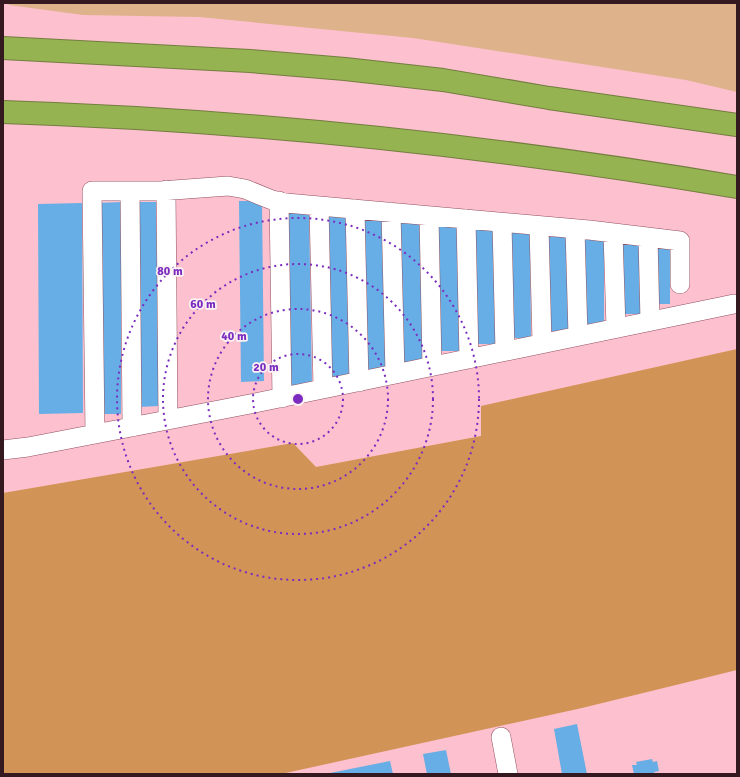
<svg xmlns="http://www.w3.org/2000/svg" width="740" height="777" viewBox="0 0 740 777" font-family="Signika,sans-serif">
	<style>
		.green { fill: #deb28b }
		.forest { fill: #d29356 }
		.building { fill: #66aee5 }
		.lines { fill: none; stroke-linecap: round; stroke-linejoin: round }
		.minor-casing { stroke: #915061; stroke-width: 20 }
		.highway-casing { stroke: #747d40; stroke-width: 24 }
		.minor { stroke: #fff; stroke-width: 19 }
		.highway { stroke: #96b351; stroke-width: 22 }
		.ring { fill: none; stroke: #7b2cbf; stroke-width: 2; stroke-dasharray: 2 4 }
		.centre { fill: #7b2cbf; stroke: #faf2f3; stroke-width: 2 }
		.ring-label { font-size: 12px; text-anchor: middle; font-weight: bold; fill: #7b2cbf; stroke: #faf2f3; stroke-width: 3.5; stroke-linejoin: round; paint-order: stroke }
	</style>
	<rect width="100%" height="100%" fill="#fdc0ce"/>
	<path class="green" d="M 8,3 L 737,3 L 737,92 L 686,80 L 413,38 L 199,17 L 83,15 L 9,5 Z"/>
	<path class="forest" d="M 737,349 L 737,670 L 582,708 L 281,774 L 3,774 L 3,493 L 293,443 L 316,467 L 481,436 L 481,406 Z"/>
	<path class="building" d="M 239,201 L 262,201 L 264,381 L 241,382 Z
		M 121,202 L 121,414 L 99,414 L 98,203 Z
		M 135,202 L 156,202 L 159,406 L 138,407 Z
		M 82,203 L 83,413 L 39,414 L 38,204 Z
		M 288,212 L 309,213 L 312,385 L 289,385 Z
		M 347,213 L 349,381 L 327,381 L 325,214 Z
		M 384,218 L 386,372 L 363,372 L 362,219 Z
		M 399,221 L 422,221 L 423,367 L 400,367 Z
		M 436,227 L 458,227 L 459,351 L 437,351 Z
		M 473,229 L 495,229 L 495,344 L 473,344 Z
		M 509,233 L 530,233 L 531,338 L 509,338 Z
		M 568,236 L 568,331 L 546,331 L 546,237 Z
		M 582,239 L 604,239 L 604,324 L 582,324 Z
		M 640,244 L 642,314 L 620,314 L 618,245 Z
		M 670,248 L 670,304 L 655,304 L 655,249 Z
		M 577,724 L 587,774 L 562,774 L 554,729 Z
		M 446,750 L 451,774 L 427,774 L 423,754 Z
		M 652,759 L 653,762 L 657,761 L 659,771 L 654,772 L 655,774 L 634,774 L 632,765 L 637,765 L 636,762 Z
		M 390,761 L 393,774 L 330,774 L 330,773 Z"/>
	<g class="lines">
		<defs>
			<path id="minor" d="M 166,190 L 168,420
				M 130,192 L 132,427
				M 279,201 L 282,398
				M 319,206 L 323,389
				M 355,209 L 359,382
				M 391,212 L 395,374
				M 429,216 L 432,366
				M 466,219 L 469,359
				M 502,223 L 505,351
				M 539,226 L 542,343
				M 575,229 L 578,336
				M 613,233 L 616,328
				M 648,237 L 650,321
				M 95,434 L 92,191 L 160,191 L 228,186 L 245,189 L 272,200 L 286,203 L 589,230 L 680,241 L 680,284
				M 3,450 L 28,447 L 255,403 L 734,304
				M 501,737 L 508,774"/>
			<path id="highway" d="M 3,48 L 250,61 L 345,69 L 443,80 L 549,98 L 737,125
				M 3,112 C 249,120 494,146 737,187"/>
		</defs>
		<use href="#minor" class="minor-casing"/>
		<use href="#highway" class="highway-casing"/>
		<use href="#minor" class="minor"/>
		<use href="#highway" class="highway"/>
	</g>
	<g class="ring">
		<circle cx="298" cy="399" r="45"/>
		<circle cx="298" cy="399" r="90"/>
		<circle cx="298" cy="399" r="135"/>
		<circle cx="298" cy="399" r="181"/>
	</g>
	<circle cx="298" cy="399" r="6" class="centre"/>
	<g class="ring-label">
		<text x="170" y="275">80 m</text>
		<text x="203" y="308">60 m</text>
		<text x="234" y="340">40 m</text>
		<text x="266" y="371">20 m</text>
	</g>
	<rect width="740" height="777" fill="none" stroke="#351921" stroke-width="8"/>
</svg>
